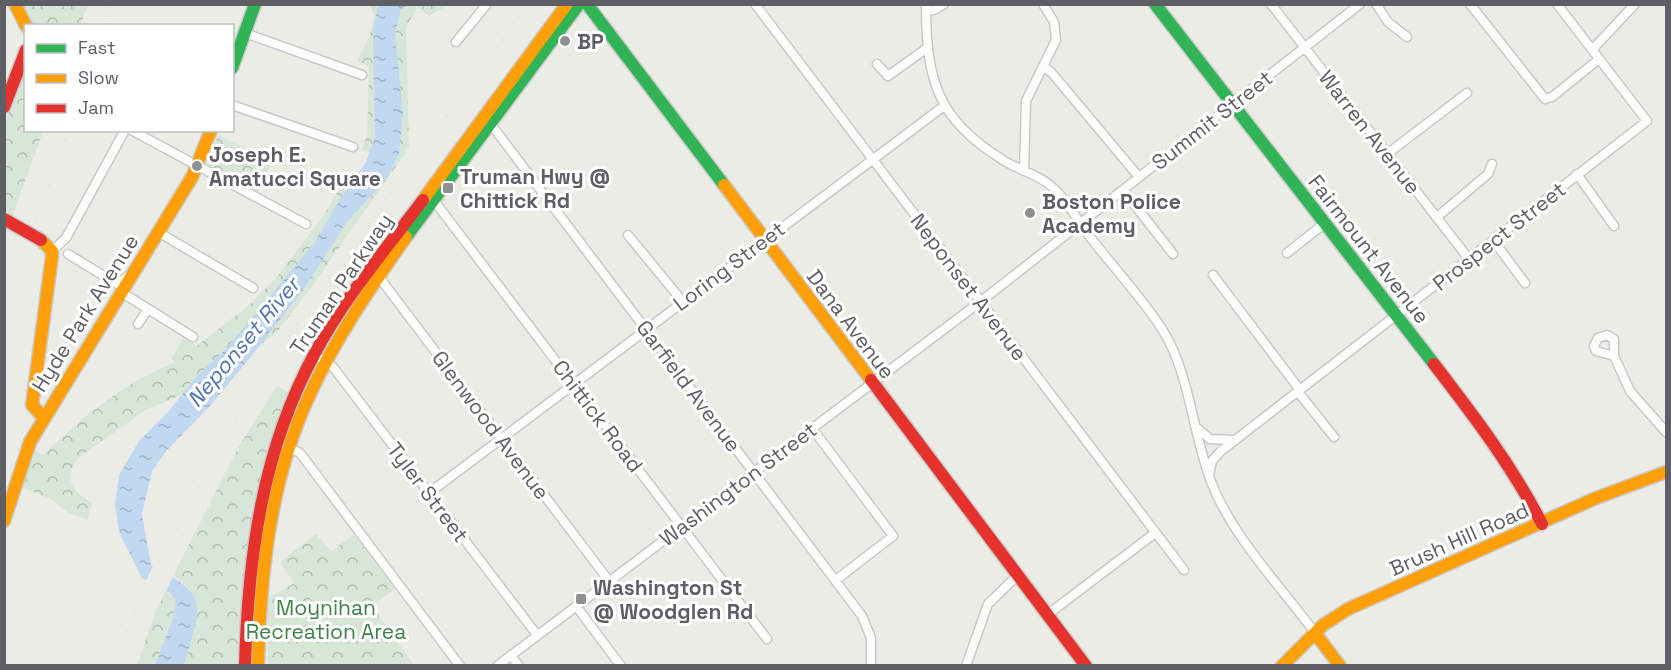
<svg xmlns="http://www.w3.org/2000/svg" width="1671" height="670" viewBox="0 0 1671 670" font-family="'Space Grotesk',sans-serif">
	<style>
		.park { fill: url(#park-crowns) }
		.water { fill: url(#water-ripples) }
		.pier { fill: #ecece7 }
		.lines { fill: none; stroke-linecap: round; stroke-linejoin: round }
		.street-casing { stroke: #c9c9c9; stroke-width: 11 }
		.fast-casing { stroke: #c9c9c9; stroke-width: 15 }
		.slow-casing { stroke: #c9c9c9; stroke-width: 15 }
		.jam-casing { stroke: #c9c9c9; stroke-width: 15 }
		.street { stroke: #fcfcfb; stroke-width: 8 }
		.fast { stroke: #30b455; stroke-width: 12 }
		.slow { stroke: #ff9f0a; stroke-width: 12 }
		.jam { stroke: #e5322d; stroke-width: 12 }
		.rail { stroke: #e3e4e3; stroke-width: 2; stroke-dasharray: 1.5 8; stroke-linecap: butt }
		.jam-bridge-casing { stroke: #c9c9c9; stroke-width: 15; stroke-linecap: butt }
		.jam-bridge { stroke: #e5322d; stroke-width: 12 }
		.poi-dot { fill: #8f9092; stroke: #fff; stroke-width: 2 }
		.labels { text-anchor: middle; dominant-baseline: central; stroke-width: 6; stroke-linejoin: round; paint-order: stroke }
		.poi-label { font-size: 21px; font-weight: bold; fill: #5d5f64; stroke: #fff; text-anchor: start }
		.street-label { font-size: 21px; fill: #5d5f64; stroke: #fff }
		.park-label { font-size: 21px; fill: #408049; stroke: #fff }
		.water-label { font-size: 22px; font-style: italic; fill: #5074ae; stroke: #fff }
	</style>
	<defs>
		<pattern id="park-crowns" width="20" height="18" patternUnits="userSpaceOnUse" patternTransform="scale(1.5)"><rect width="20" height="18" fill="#d7e6d6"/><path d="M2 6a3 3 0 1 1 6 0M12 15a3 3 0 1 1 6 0" fill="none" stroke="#b2beb1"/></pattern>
		<pattern id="water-ripples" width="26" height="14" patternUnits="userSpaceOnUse" patternTransform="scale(1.5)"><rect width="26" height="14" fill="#c1d8f1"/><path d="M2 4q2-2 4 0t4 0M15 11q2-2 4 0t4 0" fill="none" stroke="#a0b2c7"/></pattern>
	</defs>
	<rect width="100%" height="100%" fill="#ecece7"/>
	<path class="park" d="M 22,5 L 88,5 L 80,26 L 33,25 Z
		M 371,5 L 448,5 L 429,16 L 418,8 L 406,26 L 409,148 L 310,289 L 277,332 L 254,350 L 188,392 L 144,411 L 78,458 C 63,476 72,493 92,502 L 88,520 L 67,512 L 51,499 L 21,487 L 23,476 L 35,450 L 43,455 C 81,418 125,382 175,362 L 171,358 L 184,338 L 197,346 L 250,304 L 277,277 L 325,213 L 348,175 L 361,175 L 375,154 L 362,150 L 367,134 L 369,66 L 357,61 C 365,46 379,21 371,5 Z
		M 25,68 L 26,130 L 43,131 L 5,237 L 5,117 L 7,118 Z
		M 218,135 L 272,162 L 258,192 L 207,164 Z
		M 277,386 L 290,393 L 252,519 L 242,592 L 240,665 L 184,665 C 193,635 210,595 173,576 L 238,448 Z
		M 316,534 L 331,551 L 354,535 L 395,589 L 372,606 L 414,665 L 268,665 L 268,598 L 294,583 L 280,562 Z
		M 166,591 L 176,602 L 173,618 L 155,665 L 137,666 L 154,615 Z"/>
	<path class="water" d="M 378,5 L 412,5 L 401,8 L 395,34 L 403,114 L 399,154 L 387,178 L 346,223 L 304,289 L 253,354 L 211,405 L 167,450 L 152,471 L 142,514 L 151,565 C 212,596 201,606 184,665 L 155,665 L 173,618 L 176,602 L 170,593 L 142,578 L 119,532 L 115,505 L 119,475 L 139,441 L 167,413 L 196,377 L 226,349 L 318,238 L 335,207 L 366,162 L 375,137 L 373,30 Z"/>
	<path class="pier" d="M 154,564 L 174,574 L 165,593 L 145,583 Z"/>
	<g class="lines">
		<defs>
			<path id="street" d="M 755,4 L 1184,570
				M 926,4 C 926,80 937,119 1003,160 C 1018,170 1038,174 1051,186 C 1066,198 1075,217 1087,233 C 1111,265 1140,295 1162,329 C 1191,375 1192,434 1212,484 C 1233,537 1281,587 1315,633
				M 1271,4 L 1469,259
				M 1376,4 L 1388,22 L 1407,37
				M 1470,4 L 1545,99 L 1552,97 L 1599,59
				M 926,11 L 934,10 L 944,4
				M 245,33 L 362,75
				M 456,42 L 487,4
				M 1592,50 L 1635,4
				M 877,64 L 888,76 L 927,48
				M 1043,66 L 1051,72 L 1139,177
				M 232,105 L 353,147
				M 487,119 L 862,616 L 871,638 L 871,666
				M 131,130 L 306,224
				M 1387,154 L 1467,93
				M 1024,171 L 1026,101 L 1056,40 L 1054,22 L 1043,4
				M 1577,174 L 1614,226
				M 1123,190 L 1173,254
				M 432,198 L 767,639
				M 1437,217 L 1488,174 L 1492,164
				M 158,232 L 253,288
				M 628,235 L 683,302
				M 1493,240 L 1525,283
				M 52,251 L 66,238 L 125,130
				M 1287,253 L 1325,223
				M 68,254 L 117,284 L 128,276
				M 376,273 L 609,581
				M 1213,275 L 1300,390
				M 121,292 L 193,337
				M 138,324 L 148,309
				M 314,354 L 333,367 L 537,635
				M 1614,356 L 1596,351 L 1594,346 L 1598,338 L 1607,335 L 1614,339 L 1614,356 L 1630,391 L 1666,432
				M 1298,392 L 1334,437
				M 1195,426 L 1210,439 L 1233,440
				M 812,428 L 893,536 L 836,580
				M 277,441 L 300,453 L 460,666
				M 1209,475 L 1212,461 L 1221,451 L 1647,121 L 1557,4
				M 429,493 L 944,106
				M 576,606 L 621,666
				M 1047,615 L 1155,533
				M 511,655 L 519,666
				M 497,666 L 980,302 L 1360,4
				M 966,666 L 988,604 L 1017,576"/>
			<path id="fast" d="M 587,4 L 724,185
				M 1155,4 L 1434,364
				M 232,68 L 255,4
				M 406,237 L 579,4"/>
			<path id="slow" d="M 15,4 L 26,26
				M 724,185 L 871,380
				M 423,200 L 567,4
				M 41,240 L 52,251 L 52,256 L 32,405 L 44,418
				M 4,521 L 30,442 L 192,177 L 211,130
				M 1315,633 L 1340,666
				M 258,666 C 260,574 270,480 309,396 C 335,339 370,288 406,237
				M 1282,666 L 1323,625 L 1348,609 L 1596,498 L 1666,472"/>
			<path id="jam" d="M 4,107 L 26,50
				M 1434,364 C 1474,416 1512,466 1542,524
				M 871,380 L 1086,666
				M 245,666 C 248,557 262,450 315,353 C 344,298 386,249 423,200"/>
		</defs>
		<use href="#street" class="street-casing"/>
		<use href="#fast" class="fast-casing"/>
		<use href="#slow" class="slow-casing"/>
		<use href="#jam" class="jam-casing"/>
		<use href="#street" class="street"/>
		<use href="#fast" class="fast"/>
		<use href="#slow" class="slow"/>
		<use href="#jam" class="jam"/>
		<path class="rail" d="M 103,26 L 110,4
			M 4,311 L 69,130
			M 110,666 C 164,553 217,443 286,339 L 528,4"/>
		<defs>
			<path id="jam-bridge" d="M 4,219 L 41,240"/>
		</defs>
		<use href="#jam-bridge" class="jam-bridge-casing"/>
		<use href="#jam-bridge" class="jam-bridge"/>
	</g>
	<g class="poi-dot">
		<circle cx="565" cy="41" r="6"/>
		<circle cx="197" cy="166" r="6"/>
		<rect x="442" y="182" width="12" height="12" rx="3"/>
		<circle cx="1030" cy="213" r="6"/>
		<rect x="575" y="593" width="12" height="12" rx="3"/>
	</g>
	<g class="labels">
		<g class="poi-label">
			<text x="577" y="41">BP</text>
			<text x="209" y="154">Joseph E.<tspan x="209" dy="24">Amatucci Square</tspan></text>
			<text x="460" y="176">Truman Hwy @<tspan x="460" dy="24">Chittick Rd</tspan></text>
			<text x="1042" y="201">Boston Police<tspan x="1042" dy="24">Academy</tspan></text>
			<text x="593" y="587">Washington St<tspan x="593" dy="24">@ Woodglen Rd</tspan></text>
		</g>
		<g class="street-label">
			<text transform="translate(1212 120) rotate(-38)">Summit Street</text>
			<text transform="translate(1370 132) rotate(52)">Warren Avenue</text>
			<text transform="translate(1499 236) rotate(-38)">Prospect Street</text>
			<text transform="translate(1369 249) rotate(52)">Fairmount Avenue</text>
			<text transform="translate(729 266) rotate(-37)">Loring Street</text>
			<text transform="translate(341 284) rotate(-56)">Truman Parkway</text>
			<text transform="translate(969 287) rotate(53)">Neponset Avenue</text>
			<text transform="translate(85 313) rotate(-58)">Hyde Park Avenue</text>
			<text transform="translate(851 324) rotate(53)">Dana Avenue</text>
			<text transform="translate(689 386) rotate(53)">Garfield Avenue</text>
			<text transform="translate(598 416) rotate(53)">Chittick Road</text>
			<text transform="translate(491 425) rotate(53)">Glenwood Avenue</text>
			<text transform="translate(738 484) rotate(-37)">Washington Street</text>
			<text transform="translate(428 492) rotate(53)">Tyler Street</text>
			<text transform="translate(1459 539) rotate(-24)">Brush Hill Road</text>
		</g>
		<g class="park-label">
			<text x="326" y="607">Moynihan<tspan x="326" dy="24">Recreation Area</tspan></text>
		</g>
		<g class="water-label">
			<text transform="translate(243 342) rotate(-50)">Neponset River</text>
		</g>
	</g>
	<rect width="1671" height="670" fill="none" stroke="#5d5f64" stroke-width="12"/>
	<rect x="24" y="24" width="210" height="108" fill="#ffffff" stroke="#bebfc1" stroke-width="1.5"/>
	<rect x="36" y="44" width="30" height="9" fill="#30b455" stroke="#bebfc1" stroke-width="1.5"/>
	<text x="78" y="54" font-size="18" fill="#5d5f64">Fast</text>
	<rect x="36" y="74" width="30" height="9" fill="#ff9f0a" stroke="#bebfc1" stroke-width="1.5"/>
	<text x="78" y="84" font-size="18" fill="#5d5f64">Slow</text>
	<rect x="36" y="104" width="30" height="9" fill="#e5322d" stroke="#bebfc1" stroke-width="1.5"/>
	<text x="78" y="114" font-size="18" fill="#5d5f64">Jam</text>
</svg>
